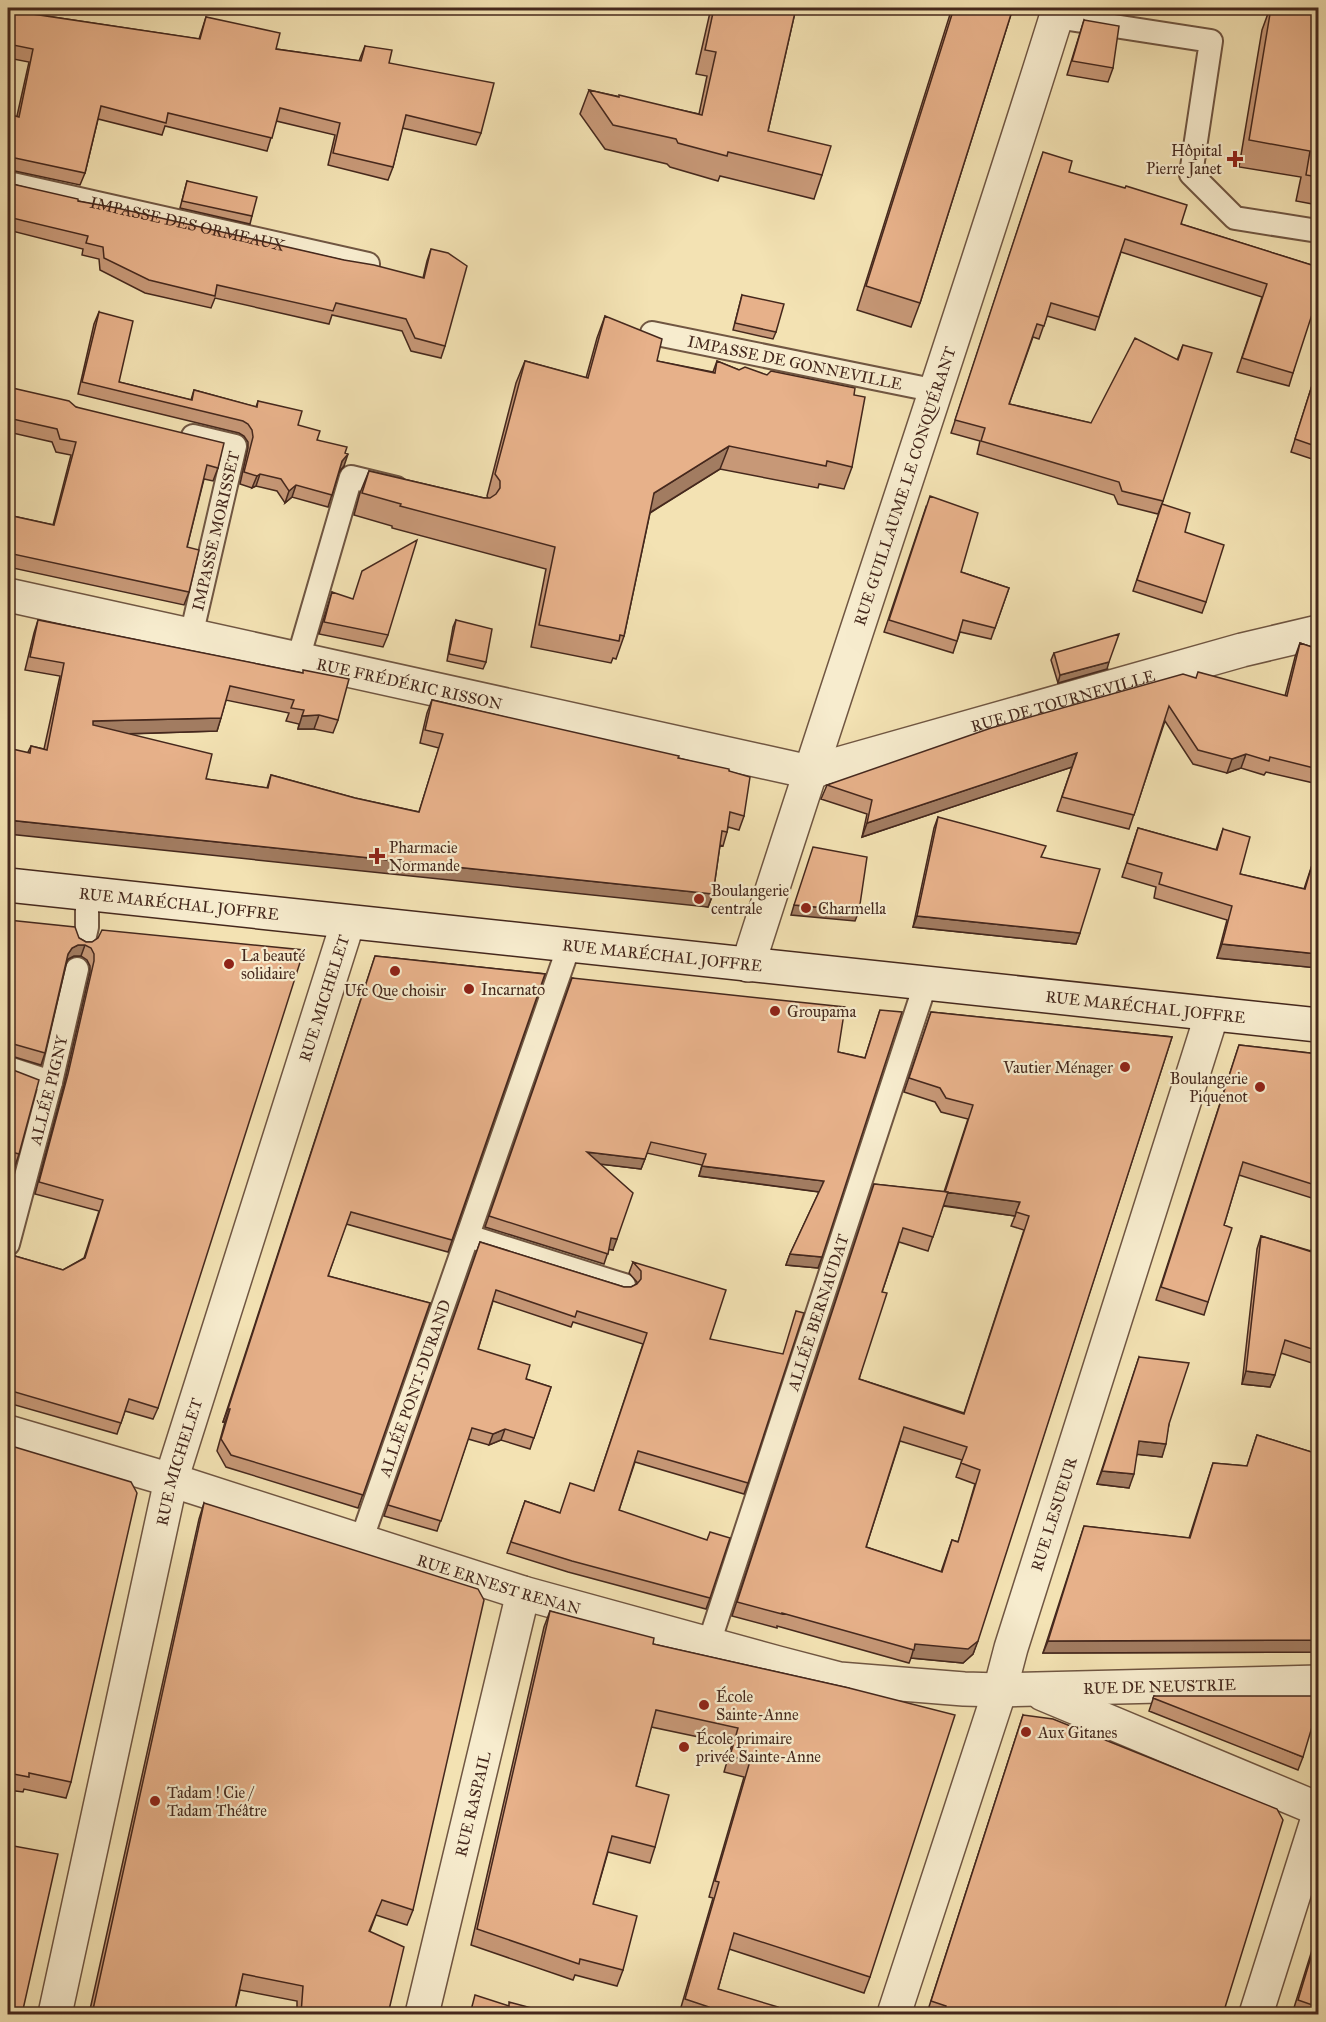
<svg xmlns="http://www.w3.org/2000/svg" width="1326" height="2022" viewBox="0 0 1326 2022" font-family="'IM FELL Great Primer',serif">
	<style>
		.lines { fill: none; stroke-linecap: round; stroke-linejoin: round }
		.service-casing { stroke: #705642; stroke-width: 26 }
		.minor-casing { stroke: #705642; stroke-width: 36 }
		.secondary-casing { stroke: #45281d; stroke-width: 36 }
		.service { stroke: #f7ecce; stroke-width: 22 }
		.minor { stroke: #f7ecce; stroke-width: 33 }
		.secondary { stroke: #f7ecce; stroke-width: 33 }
		.wall { fill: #c79877; stroke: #45281d; stroke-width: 1.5; fill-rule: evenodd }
		.shaded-wall { fill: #a27c61; stroke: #45281d; stroke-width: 1.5 }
		.building { fill: #e7b18a; stroke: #45281d; stroke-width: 1.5; fill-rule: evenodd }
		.poi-dot { fill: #8f2418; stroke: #f7ecce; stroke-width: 2 }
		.labels { text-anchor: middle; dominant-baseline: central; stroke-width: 4.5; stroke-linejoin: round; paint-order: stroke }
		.poi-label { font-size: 16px; fill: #45281d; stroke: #f7ecce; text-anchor: start }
		.street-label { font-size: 16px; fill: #45281d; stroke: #f7ecce }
	</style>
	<rect width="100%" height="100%" fill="#f3e2b3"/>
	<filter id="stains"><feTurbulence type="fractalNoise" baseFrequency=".00333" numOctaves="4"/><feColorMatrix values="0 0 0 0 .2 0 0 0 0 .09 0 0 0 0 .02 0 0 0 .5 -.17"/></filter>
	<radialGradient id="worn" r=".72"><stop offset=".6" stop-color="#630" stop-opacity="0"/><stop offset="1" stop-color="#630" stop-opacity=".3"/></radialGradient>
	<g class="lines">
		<defs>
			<g id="service">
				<path d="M 1056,17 L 1211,41 L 1191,174 L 1235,218 L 1318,231"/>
				<path id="s1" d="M 8,183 L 368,264"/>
				<path id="s2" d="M 652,333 L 937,391"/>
				<path id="s3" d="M 191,636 L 235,446 L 193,436"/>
				<path d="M 298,659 L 351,477 L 396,488"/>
				<path d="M 84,940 L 87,927 L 87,894"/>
				<path d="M 8,1068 L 51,1082"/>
				<path d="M 468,1236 L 624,1285"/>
				<path id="s4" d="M 8,1244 L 51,1082 L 77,969"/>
				<path id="s5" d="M 361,1541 L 569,946"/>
				<path id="s6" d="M 709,1643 L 926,982"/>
			</g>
			<g id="minor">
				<path id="s7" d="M 8,595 L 810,772 L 1242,650 L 1318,632"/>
				<path id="s8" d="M 748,965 C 850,645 959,328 1059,8"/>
				<path id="s9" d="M 8,1432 L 171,1480 L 523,1593 L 778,1663 L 839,1679 L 964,1689 L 1000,1690 L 1318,1682"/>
				<path d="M 1043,1694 L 1318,1809"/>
				<path id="s10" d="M 55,2014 L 171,1480 L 348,922"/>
				<path id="s11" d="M 422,2014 L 523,1593"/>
				<path id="s12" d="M 894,2014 L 1000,1690 L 1011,1648 L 1212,1014"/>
				<path d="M 1256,2014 L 1318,1818"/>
			</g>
			<g id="secondary">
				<path id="s13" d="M 8,885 L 1318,1025"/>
			</g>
		</defs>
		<use href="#service" class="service-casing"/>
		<use href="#minor" class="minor-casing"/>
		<use href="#secondary" class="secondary-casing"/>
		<use href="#service" class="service"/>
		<use href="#minor" class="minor"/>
		<use href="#secondary" class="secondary"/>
	</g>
	<path class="wall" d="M 8,8 L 33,14 L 199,39 L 206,17 L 276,49 L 359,61 L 365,46 L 389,63 L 481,133 L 476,145 L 402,128 L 393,167 L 388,180 L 328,165 L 335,135 L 276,121 L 267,151 L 165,126 L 162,135 L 98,119 L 85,173 L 80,185 L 10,170 L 17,116 L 29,62 L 8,58 Z
		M 711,8 L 796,8 L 768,131 L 822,175 L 814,199 L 720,176 L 718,181 L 670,167 L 667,164 L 605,149 L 580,114 L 589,90 L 699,114 L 707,76 L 696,74 Z
		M 952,8 L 1013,8 L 920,303 L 911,327 L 857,310 Z
		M 1088,8 L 1120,8 L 1118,13 Z
		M 1270,8 L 1293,8 L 1315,112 L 1318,113 L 1318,205 L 1296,201 L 1301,177 L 1239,167 L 1262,30 Z
		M 1084,20 L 1113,68 L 1108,82 L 1067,75 Z
		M 1039,165 L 1069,172 L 1181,224 L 1318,267 L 1293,373 L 1289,386 L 1237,372 L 1262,297 L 1121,252 L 1095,330 L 1047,316 L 1039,339 L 1033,337 L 1009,404 L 1091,423 L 1177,360 L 1183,345 L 1163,501 L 1158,514 L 1118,504 L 1114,495 L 977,454 L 980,441 L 951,433 Z
		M 187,181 L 252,216 L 250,224 L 180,208 Z
		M 8,183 L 78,201 L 423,278 L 427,261 L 431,249 L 445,346 L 441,358 L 411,351 L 402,331 L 332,315 L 329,324 L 215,298 L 211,308 L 145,293 L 100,270 L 99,259 L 82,255 L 83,249 L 8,230 Z
		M 742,295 L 776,332 L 773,339 L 733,330 Z
		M 99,312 L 119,382 L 191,400 L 194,390 L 256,407 L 258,401 L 298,425 L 317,440 L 345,453 L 344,466 L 339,472 L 328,507 L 292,497 L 285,503 L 277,491 L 256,486 L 252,488 L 240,484 L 248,448 L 248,442 L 244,436 L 239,433 L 78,394 L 94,324 Z
		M 605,316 L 657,361 L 713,372 L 717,361 L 739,370 L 767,375 L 854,395 L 852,467 L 844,489 L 819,484 L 818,488 L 720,469 L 650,513 L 624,636 L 616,659 L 613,658 L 611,663 L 531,647 L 546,569 L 392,528 L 392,526 L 354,515 L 360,493 L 369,471 L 484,498 L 488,498 L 487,496 L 516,383 L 525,361 L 586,378 L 597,338 Z
		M 1315,376 L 1318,378 L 1318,461 L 1291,452 Z
		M 8,387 L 76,407 L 218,468 L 213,481 L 204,479 L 187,547 L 189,592 L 184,605 L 8,567 L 8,515 L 53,525 L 71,455 L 56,452 L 52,442 L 8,432 Z
		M 1162,504 L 1185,532 L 1206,602 L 1202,613 L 1133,591 Z
		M 926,507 L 961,572 L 1009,588 L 991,639 L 960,632 L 953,653 L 884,632 Z
		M 332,592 L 388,635 L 383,647 L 319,634 Z
		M 38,620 L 302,673 L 338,720 L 333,733 L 314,729 L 298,729 L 299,724 L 286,721 L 289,713 L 226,700 L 217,731 L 128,734 L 206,779 L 267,788 L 271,775 L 355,798 L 419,812 L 439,748 L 420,743 L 427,713 L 432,700 L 678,758 L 729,771 L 744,816 L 739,830 L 728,827 L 727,832 L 723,846 L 720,845 L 713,894 L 708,907 L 28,752 L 31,746 L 44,749 L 60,676 L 25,670 L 34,633 Z
		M 456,620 L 486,662 L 483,669 L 447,661 L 453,627 Z
		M 1300,643 L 1318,649 L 1318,784 L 1266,772 L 1264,775 L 1241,768 L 1227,773 L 1193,764 L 1165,721 L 1129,829 L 1057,811 L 1072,767 L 862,837 L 867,814 L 821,799 L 827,785 L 1196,678 L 1285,696 L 1295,657 Z
		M 1054,653 L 1107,669 L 1058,683 L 1051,660 Z
		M 938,817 L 1080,933 L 1076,944 L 913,927 L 934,828 Z
		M 1138,828 L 1216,850 L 1223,829 L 1240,874 L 1304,889 L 1312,865 L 1318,866 L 1318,968 L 1217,958 L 1227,920 L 1154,898 L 1156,887 L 1122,877 Z
		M 8,920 L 79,938 L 86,942 L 92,942 L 98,938 L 158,1408 L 153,1419 L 125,1411 L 117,1434 L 8,1403 L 8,1254 L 63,1270 L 84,1258 L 99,1211 L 35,1194 L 64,1085 L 90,972 L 90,966 L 87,960 L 81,956 L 74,956 L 68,959 L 67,961 L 45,1053 L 41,1065 L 8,1055 Z
		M 375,956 L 545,974 L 448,1252 L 346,1224 L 328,1276 L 430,1303 L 358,1508 L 226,1467 L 217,1451 L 225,1422 L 223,1422 Z
		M 572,978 L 838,1052 L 865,1058 L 880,1010 L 818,1268 L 786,1265 L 790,1254 L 819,1192 L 699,1176 L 702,1165 L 647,1153 L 641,1169 L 601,1164 L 613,1250 L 609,1249 L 604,1264 L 485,1227 Z
		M 931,1012 L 1172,1037 L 973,1654 L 963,1663 L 911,1658 L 909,1663 L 777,1626 L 777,1628 L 732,1616 L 874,1184 L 944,1192 L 968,1119 L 941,1112 L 935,1102 L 904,1092 ZM 943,1206 L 1015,1216 L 1011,1226 L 1024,1230 L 964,1413 L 859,1379 L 882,1292 L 899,1242 L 928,1251 ZM 900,1441 L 962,1460 L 956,1477 L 975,1484 L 958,1542 L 952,1540 L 941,1572 L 866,1547 Z
		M 1239,1045 L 1318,1054 L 1318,1200 L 1239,1175 L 1224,1225 L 1208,1302 L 1204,1315 L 1156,1300 Z
		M 8,1068 L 19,1154 L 15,1166 L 8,1163 Z
		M 1318,1227 L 1318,1365 L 1281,1353 L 1270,1387 L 1242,1384 L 1257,1249 L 1261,1236 L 1311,1251 Z
		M 480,1242 L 624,1287 L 631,1287 L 637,1284 L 637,1282 L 629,1273 L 633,1262 L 710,1339 L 748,1483 L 744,1494 L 635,1462 L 619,1510 L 710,1598 L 706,1609 L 568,1572 L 507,1553 L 525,1501 L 560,1513 L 594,1491 L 643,1344 L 573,1322 L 571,1327 L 493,1301 L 478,1349 L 526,1379 L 551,1387 L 530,1449 L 501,1440 L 489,1445 L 468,1439 L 437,1531 L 384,1516 Z
		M 1139,1357 L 1169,1424 L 1162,1457 L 1137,1454 L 1129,1488 L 1097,1484 Z
		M 1257,1435 L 1318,1454 L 1318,1652 L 1043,1653 L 1084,1526 L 1189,1538 L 1213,1463 L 1247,1466 Z
		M 8,1445 L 71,1782 L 66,1798 L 24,1789 L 23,1792 L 8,1790 Z
		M 204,1503 L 413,1910 L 407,1925 L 376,1915 L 370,1931 L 388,2014 L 297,2014 L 297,2001 L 240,1990 L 234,2014 L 89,2014 L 199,1519 Z
		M 550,1611 L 653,1644 L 849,1688 L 870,1977 L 864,1993 L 729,1949 L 718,1989 L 776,2014 L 679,2014 L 713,1898 L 709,1897 L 744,1777 L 724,1772 L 732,1744 L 651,1727 L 636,1786 L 655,1847 L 650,1863 L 608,1852 L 593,1904 L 623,1970 L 617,1986 L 575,1975 L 573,1980 L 471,1945 L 544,1627 Z
		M 1154,1696 L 1303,1757 L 1298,1770 L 1149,1711 Z
		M 1023,1715 L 1223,2014 L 931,2014 L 927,2013 Z
		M 1318,1931 L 1318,2014 L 1292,2014 Z"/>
	<path class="shaded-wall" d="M 8,158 L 15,158 L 10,170 L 8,170 Z
		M 729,446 L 720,469 L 646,515 L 654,493 Z
		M 348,454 L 344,466 L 338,473 L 342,461 Z
		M 260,474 L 256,486 L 252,488 L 257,476 Z
		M 296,485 L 292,497 L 285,503 L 289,491 Z
		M 1109,662 L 1107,669 L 1058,683 L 1060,675 Z
		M 319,715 L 314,729 L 298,729 L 302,716 Z
		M 221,718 L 217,731 L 88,735 L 93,721 Z
		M 1077,753 L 1072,767 L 862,837 L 867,823 Z
		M 1246,754 L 1241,768 L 1227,773 L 1232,759 Z
		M 8,820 L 713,894 L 708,907 L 8,834 Z
		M 794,905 L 859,911 L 855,921 L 791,915 Z
		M 917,916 L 1080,933 L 1076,944 L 913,927 Z
		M 1222,944 L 1318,954 L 1318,968 L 1217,958 Z
		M 78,945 L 85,945 L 81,956 L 74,956 L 68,959 L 64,965 L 68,954 L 72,948 Z
		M 587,1152 L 645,1159 L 641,1169 L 583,1162 Z
		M 702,1166 L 824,1181 L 820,1192 L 699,1176 Z
		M 945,1192 L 1020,1202 L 1015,1216 L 940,1205 Z
		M 611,1238 L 617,1239 L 613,1250 L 607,1249 Z
		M 790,1254 L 822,1257 L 818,1268 L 786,1265 Z
		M 1246,1371 L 1275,1375 L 1270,1387 L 1242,1384 Z
		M 228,1409 L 230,1409 L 225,1422 L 223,1422 Z
		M 505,1429 L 501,1440 L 489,1445 L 493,1434 Z
		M 1139,1441 L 1166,1444 L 1162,1457 L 1134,1454 Z
		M 1102,1471 L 1134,1474 L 1129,1488 L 1097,1484 Z
		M 1318,1640 L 1318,1652 L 1043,1653 L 1048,1641 Z
		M 978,1641 L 973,1654 L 963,1663 L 911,1658 L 915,1644 Z"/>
	<path class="building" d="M 8,8 L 34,8 L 33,14 L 200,39 L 206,17 L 280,33 L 276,49 L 361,61 L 365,46 L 392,50 L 389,63 L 494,83 L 481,133 L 406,115 L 393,167 L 333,153 L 340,123 L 280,108 L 272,138 L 168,113 L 166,123 L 101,106 L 85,173 L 15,158 L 8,158 L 8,114 L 19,117 L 33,49 L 8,44 Z
		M 714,8 L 796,8 L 768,131 L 831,146 L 822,175 L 728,152 L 727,156 L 678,143 L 676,139 L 613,125 L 589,90 L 619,97 L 619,95 L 702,115 L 716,52 L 705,50 Z
		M 954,8 L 1013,8 L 920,303 L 866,286 Z
		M 1271,8 L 1293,8 L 1318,12 L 1318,93 L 1315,112 L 1318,113 L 1318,177 L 1306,175 L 1310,151 L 1249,140 Z
		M 1084,20 L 1119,26 L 1113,68 L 1072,61 Z
		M 1043,152 L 1072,161 L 1069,172 L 1125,188 L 1126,186 L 1187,205 L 1181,224 L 1318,267 L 1318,296 L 1293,373 L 1242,358 L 1267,284 L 1125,239 L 1099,317 L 1051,303 L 1044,326 L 1037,324 L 1009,404 L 1091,423 L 1135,338 L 1178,360 L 1183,345 L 1212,353 L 1163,501 L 1122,491 L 1119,482 L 981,441 L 985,428 L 955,420 Z
		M 187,181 L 257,197 L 252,216 L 182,201 Z
		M 8,183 L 78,199 L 78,201 L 117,208 L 344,260 L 374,265 L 424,278 L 431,249 L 448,253 L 467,266 L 445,346 L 415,338 L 406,319 L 336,303 L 333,311 L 217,285 L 215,296 L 149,280 L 104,258 L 103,247 L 86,243 L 88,236 L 8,217 Z
		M 742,295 L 784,304 L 776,332 L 735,323 Z
		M 99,312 L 133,321 L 119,382 L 192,400 L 194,390 L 257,407 L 258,401 L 302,411 L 298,425 L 320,431 L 317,440 L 347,447 L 345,453 L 348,454 L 342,461 L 332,495 L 296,485 L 289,491 L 281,479 L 260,474 L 257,476 L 244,472 L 253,437 L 252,430 L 248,424 L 243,421 L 82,382 Z
		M 605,316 L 662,339 L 657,361 L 715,373 L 717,361 L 739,370 L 745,367 L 767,375 L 771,371 L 855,388 L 854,395 L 865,397 L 852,467 L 827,461 L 826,466 L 729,446 L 654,493 L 624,636 L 620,635 L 619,641 L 539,625 L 555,547 L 400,506 L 401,504 L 362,493 L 369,471 L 484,498 L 490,498 L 496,494 L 500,488 L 500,481 L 495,474 L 525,361 L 588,378 Z
		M 1315,376 L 1318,378 L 1318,447 L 1295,439 Z
		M 8,387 L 69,401 L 76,407 L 224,443 L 218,468 L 207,465 L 187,547 L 199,550 L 189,592 L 8,553 L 8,515 L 54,525 L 76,442 L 60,439 L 57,429 L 8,418 Z
		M 930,496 L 978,513 L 961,572 L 1009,588 L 995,628 L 963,620 L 957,641 L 889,620 Z
		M 1162,504 L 1190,513 L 1185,532 L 1224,545 L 1206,602 L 1137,580 Z
		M 417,540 L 388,635 L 324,622 L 332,592 L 353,599 L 362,571 Z
		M 38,620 L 303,673 L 303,670 L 349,679 L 338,720 L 319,715 L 302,716 L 304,710 L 291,708 L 294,700 L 230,686 L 221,718 L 93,721 L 93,725 L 212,754 L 206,779 L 268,788 L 271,775 L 355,798 L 419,812 L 443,734 L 425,730 L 432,700 L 679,756 L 678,758 L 729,769 L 729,771 L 750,777 L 744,816 L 730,812 L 727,832 L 722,831 L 713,894 L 8,820 L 8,748 L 30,753 L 31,746 L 47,750 L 64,663 L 30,657 Z
		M 456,620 L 492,629 L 486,662 L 449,654 Z
		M 1119,634 L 1109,662 L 1060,675 L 1054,653 Z
		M 1300,643 L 1318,649 L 1318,769 L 1270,757 L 1269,761 L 1246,754 L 1232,759 L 1198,750 L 1169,706 L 1134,815 L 1062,797 L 1077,753 L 867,823 L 872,800 L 827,785 L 991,728 L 1183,674 L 1196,678 L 1198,672 L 1287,696 Z
		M 938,817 L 1046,846 L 1041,857 L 1100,869 L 1080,933 L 917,916 Z
		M 1138,828 L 1217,850 L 1223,829 L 1250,837 L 1240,874 L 1305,889 L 1312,865 L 1318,866 L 1318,954 L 1222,944 L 1232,906 L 1159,884 L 1162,873 L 1127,863 Z
		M 813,847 L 867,857 L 859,911 L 794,905 Z
		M 8,920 L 75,927 L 79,938 L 86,942 L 92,942 L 98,938 L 102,930 L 304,950 L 158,1408 L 129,1399 L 121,1423 L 8,1390 L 8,1254 L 63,1270 L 85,1258 L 103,1200 L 39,1182 L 68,1074 L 94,961 L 94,954 L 91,948 L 85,945 L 78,945 L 72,948 L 68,954 L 45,1053 L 10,1043 L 8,1044 Z
		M 375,956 L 545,974 L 452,1240 L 351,1212 L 328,1276 L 430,1303 L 363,1495 L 231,1455 L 221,1439 L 230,1409 L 228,1409 Z
		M 572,978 L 845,1007 L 838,1052 L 865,1058 L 880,1010 L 902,1012 L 822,1257 L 790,1254 L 824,1181 L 702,1166 L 706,1154 L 651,1142 L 645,1159 L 587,1152 L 633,1193 L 617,1239 L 611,1238 L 608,1254 L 489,1216 Z
		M 931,1012 L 1172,1037 L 978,1641 L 968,1649 L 915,1644 L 914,1650 L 782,1613 L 782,1614 L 737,1602 L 874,1184 L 948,1192 L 933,1237 L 903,1228 L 882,1292 L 887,1293 L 859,1379 L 964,1414 L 1029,1216 L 1016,1212 L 1020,1202 L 945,1192 L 973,1105 L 946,1098 L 940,1088 L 909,1078 ZM 904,1427 L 967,1447 L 961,1463 L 980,1470 L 958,1542 L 952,1540 L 942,1572 L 866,1547 Z
		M 1239,1045 L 1318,1054 L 1318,1186 L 1243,1162 L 1224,1225 L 1232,1228 L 1208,1302 L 1161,1287 Z
		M 8,1068 L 39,1080 L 19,1154 L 8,1151 Z
		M 1318,1230 L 1318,1351 L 1285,1340 L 1275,1375 L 1246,1371 L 1261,1236 L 1312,1252 Z
		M 480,1242 L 624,1287 L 631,1287 L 637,1284 L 641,1279 L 641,1271 L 633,1262 L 726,1290 L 710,1339 L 783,1354 L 796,1311 L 804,1313 L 748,1483 L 638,1451 L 619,1510 L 707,1540 L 710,1532 L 730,1538 L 710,1598 L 572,1561 L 511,1542 L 525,1501 L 560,1513 L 570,1483 L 594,1491 L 647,1333 L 577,1311 L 575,1317 L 496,1290 L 478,1349 L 530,1365 L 526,1379 L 551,1387 L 534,1438 L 505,1429 L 493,1434 L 472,1428 L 441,1521 L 388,1505 Z
		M 1139,1357 L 1189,1363 L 1169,1424 L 1166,1444 L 1139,1441 L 1134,1474 L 1102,1471 Z
		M 1257,1435 L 1318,1454 L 1318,1640 L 1048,1641 L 1084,1526 L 1190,1538 L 1213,1463 L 1247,1466 Z
		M 8,1445 L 131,1482 L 137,1493 L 71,1782 L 29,1773 L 29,1777 L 8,1773 Z
		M 204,1503 L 478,1589 L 484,1600 L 413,1910 L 382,1900 L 369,1931 L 404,1947 L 388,2014 L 301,2014 L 303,1986 L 243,1974 L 234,2014 L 92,2014 Z
		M 550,1611 L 654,1638 L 653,1644 L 849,1688 L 955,1715 L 870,1977 L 734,1933 L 718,1989 L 778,2007 L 776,2014 L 680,2014 L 681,2012 L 708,2014 L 709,2007 L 685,1999 L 719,1882 L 715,1881 L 750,1761 L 730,1756 L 738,1728 L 656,1710 L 636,1786 L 669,1795 L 655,1847 L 612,1836 L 593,1904 L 637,1916 L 623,1970 L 580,1959 L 579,1964 L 477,1929 Z
		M 1154,1696 L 1318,1696 L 1318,1707 L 1303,1757 L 1153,1698 Z
		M 1023,1715 L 1053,1719 L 1277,1809 L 1283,1820 L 1223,2014 L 944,2014 L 946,2006 L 931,2001 Z
		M 8,1845 L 58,1854 L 22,2014 L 8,2014 Z
		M 1318,1934 L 1318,2007 L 1298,2000 Z
		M 475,1995 L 509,2006 L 509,2002 L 539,2010 L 538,2013 L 544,2014 L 470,2014 Z
		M 798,2011 L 814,2014 L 797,2014 Z"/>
	<g class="poi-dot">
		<path d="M1232 150h6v6h6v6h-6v6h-6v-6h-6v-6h6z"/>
		<path d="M374 847h6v6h6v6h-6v6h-6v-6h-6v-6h6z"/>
		<circle cx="699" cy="899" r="6"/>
		<circle cx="806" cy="908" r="6"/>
		<circle cx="229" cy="964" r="6"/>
		<circle cx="395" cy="971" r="6"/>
		<circle cx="469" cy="989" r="6"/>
		<circle cx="775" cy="1011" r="6"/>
		<circle cx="1125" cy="1067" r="6"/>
		<circle cx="1260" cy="1087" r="6"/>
		<circle cx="704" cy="1705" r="6"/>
		<circle cx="1026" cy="1732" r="6"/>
		<circle cx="684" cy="1747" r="6"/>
		<circle cx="155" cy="1801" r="6"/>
	</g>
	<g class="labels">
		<g class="poi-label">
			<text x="1222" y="150" text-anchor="end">Hôpital<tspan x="1222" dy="18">Pierre Janet</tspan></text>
			<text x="389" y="847">Pharmacie<tspan x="389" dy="18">Normande</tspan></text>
			<text x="711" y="890">Boulangerie<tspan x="711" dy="18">centrale</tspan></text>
			<text x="818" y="908">Charmella</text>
			<text x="241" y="955">La beauté<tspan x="241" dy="18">solidaire</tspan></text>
			<text x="481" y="989">Incarnato</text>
			<text x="395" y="990" text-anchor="middle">Ufc Que choisir</text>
			<text x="787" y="1011">Groupama</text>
			<text x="1113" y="1067" text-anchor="end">Vautier Ménager</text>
			<text x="1248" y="1078" text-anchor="end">Boulangerie<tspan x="1248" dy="18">Piquenot</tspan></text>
			<text x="716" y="1696">École<tspan x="716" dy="18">Sainte-Anne</tspan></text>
			<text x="1038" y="1732">Aux Gitanes</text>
			<text x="696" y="1738">École primaire<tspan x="696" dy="18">privée Sainte-Anne</tspan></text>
			<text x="167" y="1792">Tadam ! Cie /<tspan x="167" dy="18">Tadam Théâtre</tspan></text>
		</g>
		<g class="street-label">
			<text stroke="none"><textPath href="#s1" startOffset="184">IMPASSE DES ORMEAUX</textPath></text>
			<text stroke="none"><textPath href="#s2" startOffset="146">IMPASSE DE GONNEVILLE</textPath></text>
			<text stroke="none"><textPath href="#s8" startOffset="504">RUE GUILLAUME LE CONQUÉRANT</textPath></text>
			<text stroke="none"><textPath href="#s3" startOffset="108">IMPASSE MORISSET</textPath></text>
			<text stroke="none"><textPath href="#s7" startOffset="411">RUE FRÉDÉRIC RISSON</textPath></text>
			<text stroke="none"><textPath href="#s7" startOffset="1084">RUE DE TOURNEVILLE</textPath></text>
			<text stroke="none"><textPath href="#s13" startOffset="172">RUE MARÉCHAL JOFFRE</textPath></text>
			<text stroke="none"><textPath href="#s13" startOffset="658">RUE MARÉCHAL JOFFRE</textPath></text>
			<text stroke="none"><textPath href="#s10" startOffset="1052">RUE MICHELET</textPath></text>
			<text stroke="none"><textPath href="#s13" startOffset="1144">RUE MARÉCHAL JOFFRE</textPath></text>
			<text stroke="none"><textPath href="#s4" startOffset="159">ALLÉE PIGNY</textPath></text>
			<text stroke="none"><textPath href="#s6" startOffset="348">ALLÉE BERNAUDAT</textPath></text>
			<text stroke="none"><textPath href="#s5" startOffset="162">ALLÉE PONT-DURAND</textPath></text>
			<text stroke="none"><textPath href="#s10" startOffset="566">RUE MICHELET</textPath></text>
			<text stroke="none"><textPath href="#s12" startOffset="525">RUE LESUEUR</textPath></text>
			<text stroke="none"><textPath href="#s9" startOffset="514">RUE ERNEST RENAN</textPath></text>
			<text stroke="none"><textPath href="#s9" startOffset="1188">RUE DE NEUSTRIE</textPath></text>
			<text stroke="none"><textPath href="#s11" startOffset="216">RUE RASPAIL</textPath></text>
		</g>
	</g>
	<rect width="1326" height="2022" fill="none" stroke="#f3e2b3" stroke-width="30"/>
	<rect x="9" y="9" width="1308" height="2004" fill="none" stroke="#45281d" stroke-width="3"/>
	<rect x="15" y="15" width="1296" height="1992" fill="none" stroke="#45281d" stroke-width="1.5"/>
	<rect width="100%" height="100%" filter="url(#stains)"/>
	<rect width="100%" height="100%" fill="url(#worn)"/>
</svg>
